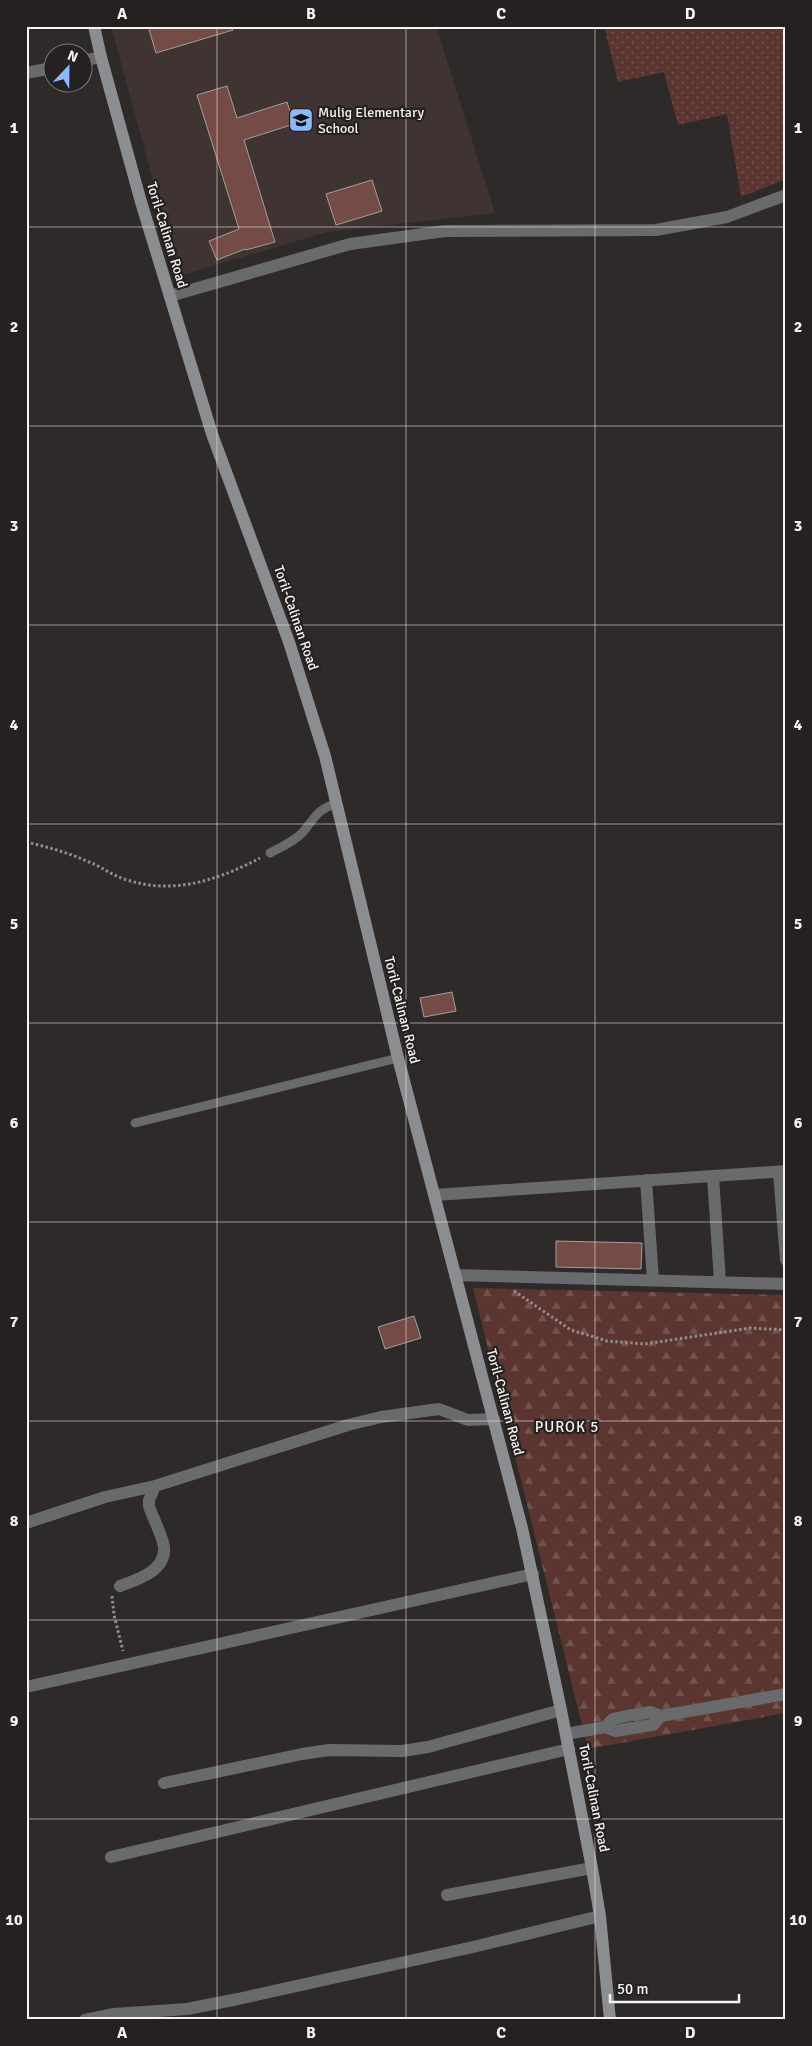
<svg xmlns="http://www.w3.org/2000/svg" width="812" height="2046" viewBox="0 0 812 2046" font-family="Signika,sans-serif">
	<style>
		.built { fill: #3f3432 }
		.green { fill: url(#green-dots) }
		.forest { fill: url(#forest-firs) }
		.building { fill: #754b46; stroke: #a49e9d }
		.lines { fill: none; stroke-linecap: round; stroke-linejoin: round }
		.path { stroke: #918d8d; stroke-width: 3; stroke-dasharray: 2.5 2.5; stroke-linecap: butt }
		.service { stroke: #696a6c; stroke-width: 9 }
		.minor { stroke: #696a6c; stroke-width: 12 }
		.secondary { stroke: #8b8d90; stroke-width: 12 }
		.grid { fill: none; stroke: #f7f3f3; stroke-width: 1; stroke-opacity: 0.55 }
		.labels { text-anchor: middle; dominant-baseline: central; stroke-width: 4.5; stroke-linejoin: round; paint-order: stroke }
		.poi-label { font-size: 14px; fill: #f7f3f3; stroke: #252120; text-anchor: start }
		.street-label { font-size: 14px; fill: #f7f3f3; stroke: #252120 }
		.neighbourhood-label { font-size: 15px; letter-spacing: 1px; fill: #f7f3f3; stroke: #252120 }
		.neatline { fill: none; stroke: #f7f3f3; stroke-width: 2 }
		.grid-label { font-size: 16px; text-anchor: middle; font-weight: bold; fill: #f7f3f3 }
	</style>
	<defs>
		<pattern id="green-dots" width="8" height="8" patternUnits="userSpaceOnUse" patternTransform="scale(1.25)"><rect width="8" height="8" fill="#5b3530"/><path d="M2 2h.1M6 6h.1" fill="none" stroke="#73534e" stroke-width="1.8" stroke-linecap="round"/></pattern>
		<pattern id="forest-firs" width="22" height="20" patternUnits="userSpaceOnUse" patternTransform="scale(1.25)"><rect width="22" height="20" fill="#5b3530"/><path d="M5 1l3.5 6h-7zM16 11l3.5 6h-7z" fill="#73534e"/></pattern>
	</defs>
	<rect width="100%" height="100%" fill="#2f2a2a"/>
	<path class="built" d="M 111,26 L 436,26 L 495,213 L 327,232 L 179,276 Z"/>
	<path class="green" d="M 604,26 L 786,26 L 786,179 L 741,197 L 727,114 L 678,125 L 664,72 L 618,82 Z"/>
	<path class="forest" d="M 473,1288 L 786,1295 L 786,1713 L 588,1749 Z"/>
	<path class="building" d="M 148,26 L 232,26 L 233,30 L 156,53 Z
		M 227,86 L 237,118 L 287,102 L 294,124 L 244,140 L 275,242 L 246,250 L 245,249 L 217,260 L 209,241 L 239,229 L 197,95 Z
		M 372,180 L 382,211 L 336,225 L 326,194 Z
		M 452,992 L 456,1011 L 424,1017 L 420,998 Z
		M 556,1241 L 642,1243 L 641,1269 L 556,1267 Z
		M 414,1316 L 421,1338 L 385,1349 L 378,1327 Z"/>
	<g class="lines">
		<path class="path" d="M 26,842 C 48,847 69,853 89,862 C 102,867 113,876 127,880 C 174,895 218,880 260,858
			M 514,1291 L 571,1330 L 607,1341 L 645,1344 L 750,1328 L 786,1330
			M 112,1596 L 114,1615 L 123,1651"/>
		<path class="service" d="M 270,853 C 281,847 293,842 301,834 C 316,818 314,811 337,803
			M 135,1123 L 398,1058"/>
		<path class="minor" d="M 82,61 L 101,57
			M 26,73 L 52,68
			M 170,296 L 350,244 L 445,231 L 656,230 L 727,217 L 786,195
			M 779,1172 L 786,1260
			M 713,1176 L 720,1282
			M 646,1180 L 653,1280
			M 435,1195 L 786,1171
			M 455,1275 L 786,1284
			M 26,1523 L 105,1497 L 155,1486 L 348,1425 L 381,1417 L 439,1409 L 468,1420 L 494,1419
			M 120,1586 C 137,1580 166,1571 164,1547 C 162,1534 153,1519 149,1506 L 149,1500 L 155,1486
			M 26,1687 L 533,1574
			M 635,1715 L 650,1712 L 661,1716 L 786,1694
			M 605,1727 L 616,1731 L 633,1728
			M 638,1727 L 653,1725 L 661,1716
			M 566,1734 L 605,1727 L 613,1719 L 631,1715
			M 164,1783 L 302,1754 L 329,1750 L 402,1751 L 428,1747 L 561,1710
			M 111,1857 L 569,1749
			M 447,1895 L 592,1868
			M 85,2020 L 114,2014 L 187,2009 L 238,1999 L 473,1947 L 600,1916"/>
		<path class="secondary" d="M 94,26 L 101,57 L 141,202 L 212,434 L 289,642 L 325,756 L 398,1058 L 522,1528 L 561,1710 L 592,1868 L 600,1916 L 610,2020"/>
	</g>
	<path class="grid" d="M 217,26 L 217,2020M 406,26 L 406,2020M 595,26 L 595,2020M 26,227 L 786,227M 26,426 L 786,426M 26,625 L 786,625M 26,824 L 786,824M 26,1023 L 786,1023M 26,1222 L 786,1222M 26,1421 L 786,1421M 26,1620 L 786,1620M 26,1819 L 786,1819"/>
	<defs>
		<symbol id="school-square" viewBox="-11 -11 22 22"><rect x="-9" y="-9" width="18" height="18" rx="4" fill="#89bafc" stroke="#252120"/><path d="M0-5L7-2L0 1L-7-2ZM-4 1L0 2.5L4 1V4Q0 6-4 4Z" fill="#111"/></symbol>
	</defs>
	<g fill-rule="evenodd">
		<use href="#school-square" x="287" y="106" width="28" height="28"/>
	</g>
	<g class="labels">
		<g class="poi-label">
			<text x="318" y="112">Mulig Elementary<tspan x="318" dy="16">School</tspan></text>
		</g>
		<g class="street-label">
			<text transform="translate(167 235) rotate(73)">Toril-Calinan Road</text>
			<text transform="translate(296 618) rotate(71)">Toril-Calinan Road</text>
			<text transform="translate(402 1010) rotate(76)">Toril-Calinan Road</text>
			<text transform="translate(505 1402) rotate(75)">Toril-Calinan Road</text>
			<text transform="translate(594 1798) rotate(79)">Toril-Calinan Road</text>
		</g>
		<g class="neighbourhood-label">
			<text x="567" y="1427">PUROK 5</text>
		</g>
	</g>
	<rect width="812" height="2046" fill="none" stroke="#252120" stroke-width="55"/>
	<g transform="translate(68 68) rotate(22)"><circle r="24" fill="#252120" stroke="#797574"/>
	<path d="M0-4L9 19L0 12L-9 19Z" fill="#89bafc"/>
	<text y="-8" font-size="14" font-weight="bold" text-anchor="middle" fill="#f7f3f3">N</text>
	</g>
	<path d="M610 1994v8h129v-8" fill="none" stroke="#f7f3f3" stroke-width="2.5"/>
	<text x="617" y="1994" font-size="15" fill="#f7f3f3" stroke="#252120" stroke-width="4" paint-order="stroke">50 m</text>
	<rect x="28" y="28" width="756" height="1990" class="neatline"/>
	<g class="grid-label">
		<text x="122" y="19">A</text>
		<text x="311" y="19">B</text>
		<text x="501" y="19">C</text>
		<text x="690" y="19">D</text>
		<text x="14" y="133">1</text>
		<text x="798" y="133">1</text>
		<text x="14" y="332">2</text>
		<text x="798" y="332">2</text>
		<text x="14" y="531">3</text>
		<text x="798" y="531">3</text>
		<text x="14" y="730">4</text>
		<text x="798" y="730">4</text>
		<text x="14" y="929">5</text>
		<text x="798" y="929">5</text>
		<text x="14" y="1128">6</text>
		<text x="798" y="1128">6</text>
		<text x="14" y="1327">7</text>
		<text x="798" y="1327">7</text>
		<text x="14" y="1526">8</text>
		<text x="798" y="1526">8</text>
		<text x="14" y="1726">9</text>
		<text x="798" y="1726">9</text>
		<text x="14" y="1925">10</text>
		<text x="798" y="1925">10</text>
		<text x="122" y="2038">A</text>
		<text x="311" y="2038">B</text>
		<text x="501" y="2038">C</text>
		<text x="690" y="2038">D</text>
	</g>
</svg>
